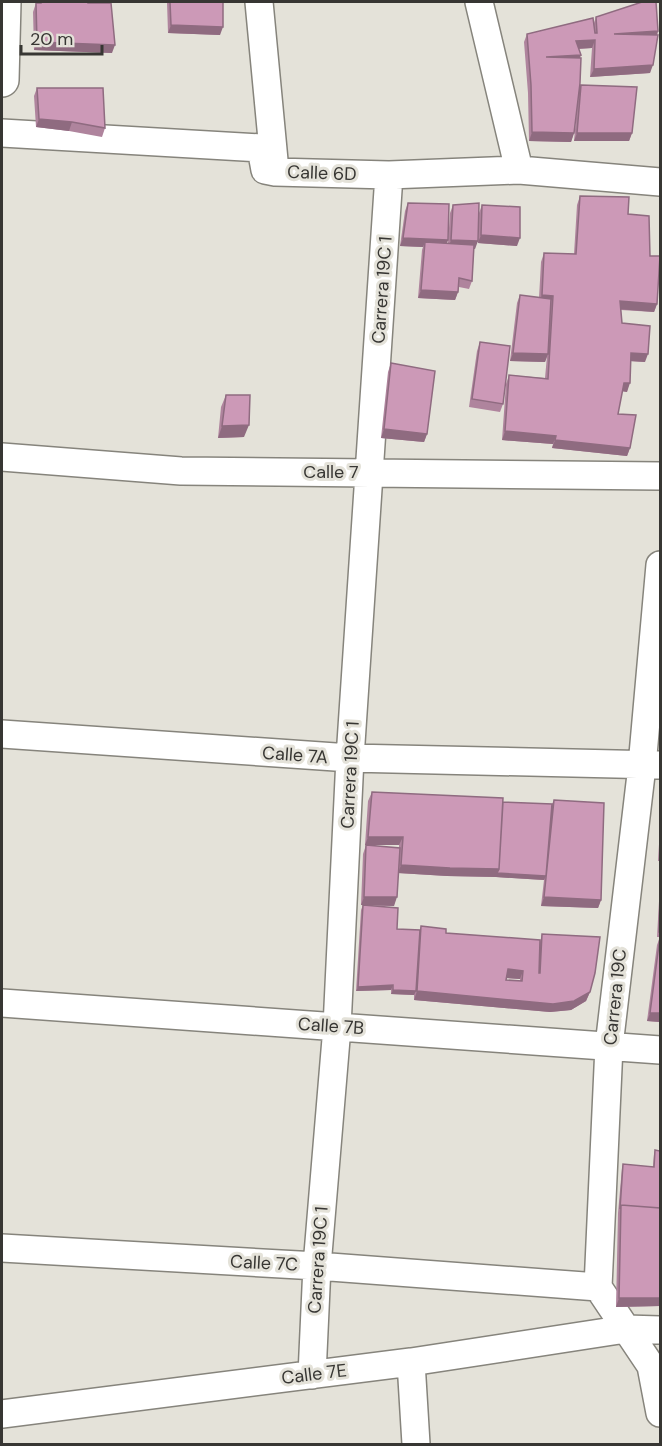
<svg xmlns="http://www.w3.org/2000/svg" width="662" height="1446" viewBox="0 0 662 1446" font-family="'DM Sans',sans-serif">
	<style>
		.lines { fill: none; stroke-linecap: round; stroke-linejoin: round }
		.minor-casing { stroke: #86847c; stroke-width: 30 }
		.tertiary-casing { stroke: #86847c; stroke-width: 36 }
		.minor { stroke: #fff; stroke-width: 27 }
		.tertiary { stroke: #fff; stroke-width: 33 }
		.wall { fill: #af849d; fill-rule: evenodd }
		.shaded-wall { fill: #8f6b80 }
		.building { fill: #cc99b7; stroke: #8f6b80; stroke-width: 1.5; fill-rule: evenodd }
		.labels { text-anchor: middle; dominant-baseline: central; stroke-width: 6; stroke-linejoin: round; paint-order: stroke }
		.street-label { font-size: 18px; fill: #373633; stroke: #e4e2d9 }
	</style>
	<rect width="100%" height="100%" fill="#e4e2d9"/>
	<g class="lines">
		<defs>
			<path id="minor" d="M 259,2 L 275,171
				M 479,2 L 519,170
				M 2,133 L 261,148 L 265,170 L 275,172 L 389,175 L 519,170 L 660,182
				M 2,457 L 181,471 L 660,476
				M 660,565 L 642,766 L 609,1046 L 598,1287 L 651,1366 L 660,1413
				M 2,734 L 350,758 L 659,765
				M 2,1003 L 660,1050
				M 2,1248 L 317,1266 L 598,1287
				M 411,1362 L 416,1444
				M 312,1375 L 317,1266 L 337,1027 L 350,758 L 389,175
				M 2,1414 L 411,1362 L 626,1329 L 660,1330"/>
			<path id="tertiary" d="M 2,80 L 4,2"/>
		</defs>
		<use href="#minor" class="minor-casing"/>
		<use href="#tertiary" class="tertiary-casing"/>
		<use href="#minor" class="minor"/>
		<use href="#tertiary" class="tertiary"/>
	</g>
	<path class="wall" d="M 38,2 L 102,2 L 101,3 L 112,53 L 34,50 L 33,12 L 36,3 L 38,3 Z
		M 167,2 L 223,2 L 220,35 L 168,33 Z
		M 596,17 L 658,31 L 650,73 L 590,77 L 592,48 L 579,49 L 580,58 L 579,92 L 581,85 L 632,133 L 629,141 L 574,141 L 577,107 L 574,133 L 571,142 L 529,141 L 528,93 L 524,42 L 527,34 L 594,23 Z
		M 37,88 L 105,128 L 102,137 L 69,131 L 36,127 L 34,96 Z
		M 580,196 L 628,214 L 650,256 L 657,304 L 654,312 L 621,310 L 622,323 L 645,362 L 631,361 L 627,392 L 622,391 L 618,414 L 630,448 L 627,456 L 552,448 L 553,444 L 502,440 L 506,384 L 509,375 L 545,378 L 547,356 L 545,362 L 510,361 L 517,303 L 520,295 L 539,298 L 541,262 L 544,253 L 574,254 L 577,205 Z
		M 408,203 L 448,240 L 447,243 L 448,243 L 450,213 L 453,205 L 479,213 L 482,205 L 517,246 L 478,243 L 479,216 L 475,249 L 474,249 L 472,281 L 469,289 L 459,287 L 458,292 L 455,300 L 418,298 L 422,250 L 423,247 L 400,246 L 405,211 Z
		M 480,342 L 503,404 L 500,412 L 469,407 L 477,351 Z
		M 391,363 L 427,434 L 424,442 L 381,438 L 388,372 Z
		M 226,395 L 244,437 L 218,438 L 221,407 Z
		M 372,792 L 503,802 L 552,804 L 554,800 L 601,900 L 598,908 L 541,906 L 544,880 L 496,877 L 447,876 L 398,873 L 394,906 L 361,905 L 363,854 L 366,845 L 399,848 L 399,845 L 365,845 L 368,801 Z
		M 660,827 L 660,861 L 658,861 Z
		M 660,882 L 660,937 L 657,937 L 660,883 Z
		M 363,905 L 397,929 L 420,930 L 421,926 L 446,933 L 540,942 L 542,934 L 590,992 L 586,1001 L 571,1010 L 550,1012 L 414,1000 L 414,995 L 391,994 L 391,990 L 356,991 L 361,910 ZM 507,978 L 520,979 L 520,981 L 506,980 Z
		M 660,937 L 660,1022 L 647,1021 L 657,945 Z
		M 655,1150 L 660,1151 L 660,1306 L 616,1307 L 618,1213 L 622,1168 L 623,1164 L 653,1167 L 654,1154 Z"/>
	<path class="shaded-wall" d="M 171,25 L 223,27 L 220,35 L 168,33 Z
		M 658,31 L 655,40 L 614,34 Z
		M 595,40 L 592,48 L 573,49 L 576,41 Z
		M 37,42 L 115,45 L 112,53 L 34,50 Z
		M 581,55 L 578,64 L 546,57 Z
		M 653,65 L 650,73 L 590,77 L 594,69 Z
		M 39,119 L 72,122 L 69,131 L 36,127 Z
		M 532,132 L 574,133 L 571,142 L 529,141 Z
		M 577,133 L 632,133 L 629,141 L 574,141 Z
		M 481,235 L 520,238 L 517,246 L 478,243 Z
		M 403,238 L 448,240 L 445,248 L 425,242 L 423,247 L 400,246 Z
		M 451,240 L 478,241 L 475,249 L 448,249 Z
		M 421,290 L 458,292 L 455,300 L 418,298 Z
		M 542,295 L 553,296 L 550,304 L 538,303 Z
		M 620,301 L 657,304 L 654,312 L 617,309 Z
		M 513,353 L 548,354 L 545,362 L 510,361 Z
		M 631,353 L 648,354 L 645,362 L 628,361 Z
		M 624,383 L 630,383 L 627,392 L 621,391 Z
		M 249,425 L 244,437 L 218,438 L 222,426 Z
		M 384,429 L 427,434 L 424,442 L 381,438 Z
		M 505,431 L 556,436 L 553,444 L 502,440 Z
		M 555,440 L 630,448 L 627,456 L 552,448 Z
		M 368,837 L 403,837 L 399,845 L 365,845 Z
		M 401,865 L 499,869 L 546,876 L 544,880 L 496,877 L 447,876 L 398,873 Z
		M 364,897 L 397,897 L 394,906 L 361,905 Z
		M 544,897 L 601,900 L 598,908 L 541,906 Z
		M 508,969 L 523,971 L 520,979 L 505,978 Z
		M 393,985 L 391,990 L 356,991 L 358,987 Z
		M 393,990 L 416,991 L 414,995 L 391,994 Z
		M 417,991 L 590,992 L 586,1001 L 571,1010 L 550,1012 L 414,1000 Z
		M 650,1013 L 660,1013 L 660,1022 L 647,1021 Z
		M 619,1298 L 660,1298 L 660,1306 L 616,1307 Z"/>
	<path class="building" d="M 41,2 L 100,2 L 88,2 L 88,3 L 111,3 L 115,45 L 37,42 L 36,3 L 41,3 Z
		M 170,2 L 223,2 L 223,27 L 171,25 Z
		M 642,2 L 656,2 L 658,31 L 614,34 L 658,35 L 653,65 L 594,69 L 595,40 L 576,41 L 581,55 L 546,57 L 581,58 L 580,83 L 574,133 L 532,132 L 531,85 L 527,34 L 593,18 L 595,33 L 597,33 L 596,17 Z
		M 581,85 L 637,87 L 632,133 L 577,133 Z
		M 37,88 L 103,88 L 105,128 L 72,122 L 39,119 Z
		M 580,196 L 629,197 L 628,214 L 649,216 L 650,256 L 660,256 L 657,304 L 620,301 L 622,323 L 650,326 L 648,354 L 631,353 L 630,383 L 624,383 L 618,414 L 636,415 L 630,448 L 555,440 L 556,436 L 505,431 L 509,375 L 548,379 L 553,296 L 542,295 L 544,253 L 576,254 Z
		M 408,203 L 449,204 L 448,240 L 403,238 Z
		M 479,203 L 478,241 L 451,240 L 453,205 Z
		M 482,205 L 520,207 L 520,238 L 481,235 Z
		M 425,242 L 474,245 L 472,281 L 459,278 L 458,292 L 421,290 Z
		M 520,295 L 551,299 L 548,354 L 513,353 Z
		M 480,342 L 510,346 L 503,404 L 472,399 Z
		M 391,363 L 435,371 L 427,434 L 384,429 Z
		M 226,395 L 250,395 L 249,425 L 222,426 Z
		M 372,792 L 503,798 L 499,869 L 450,868 L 401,865 L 403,837 L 368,837 Z
		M 554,800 L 604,803 L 601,900 L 544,897 Z
		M 503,802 L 552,804 L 546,876 L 497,873 L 499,869 Z
		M 366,845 L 400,848 L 397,897 L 364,897 Z
		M 660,901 L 660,932 L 659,932 Z
		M 363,905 L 398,908 L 397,929 L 420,930 L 416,991 L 393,990 L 393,985 L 358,987 Z
		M 421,926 L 446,929 L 446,933 L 540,940 L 539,973 L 540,973 L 542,934 L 600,937 L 595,973 L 590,992 L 574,1001 L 553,1004 L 417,991 ZM 508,969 L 523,971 L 522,981 L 506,980 Z
		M 660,937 L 660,1013 L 650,1013 Z
		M 655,1150 L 660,1151 L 660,1208 L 621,1205 L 620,1209 L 623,1164 L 654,1167 Z
		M 621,1205 L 660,1208 L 660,1298 L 619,1298 Z"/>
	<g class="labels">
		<g class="street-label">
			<text transform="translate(322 173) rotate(2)">Calle 6D</text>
			<text transform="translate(382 290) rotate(-86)">Carrera 19C 1</text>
			<text x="331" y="472">Calle 7</text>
			<text transform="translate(295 755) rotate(4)">Calle 7A</text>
			<text transform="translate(350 775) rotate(-87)">Carrera 19C 1</text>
			<text transform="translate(615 997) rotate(-84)">Carrera 19C</text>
			<text transform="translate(331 1026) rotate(4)">Calle 7B</text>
			<text transform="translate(318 1260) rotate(-86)">Carrera 19C 1</text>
			<text transform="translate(264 1263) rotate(3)">Calle 7C</text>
			<text transform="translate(314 1374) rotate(-7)">Calle 7E</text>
		</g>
	</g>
	<rect width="662" height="1446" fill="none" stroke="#373633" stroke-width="6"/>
	<path d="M21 45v9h81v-9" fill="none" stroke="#373633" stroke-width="3"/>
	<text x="30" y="45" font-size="18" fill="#373633" stroke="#e4e2d9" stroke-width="4.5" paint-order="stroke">20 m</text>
</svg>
